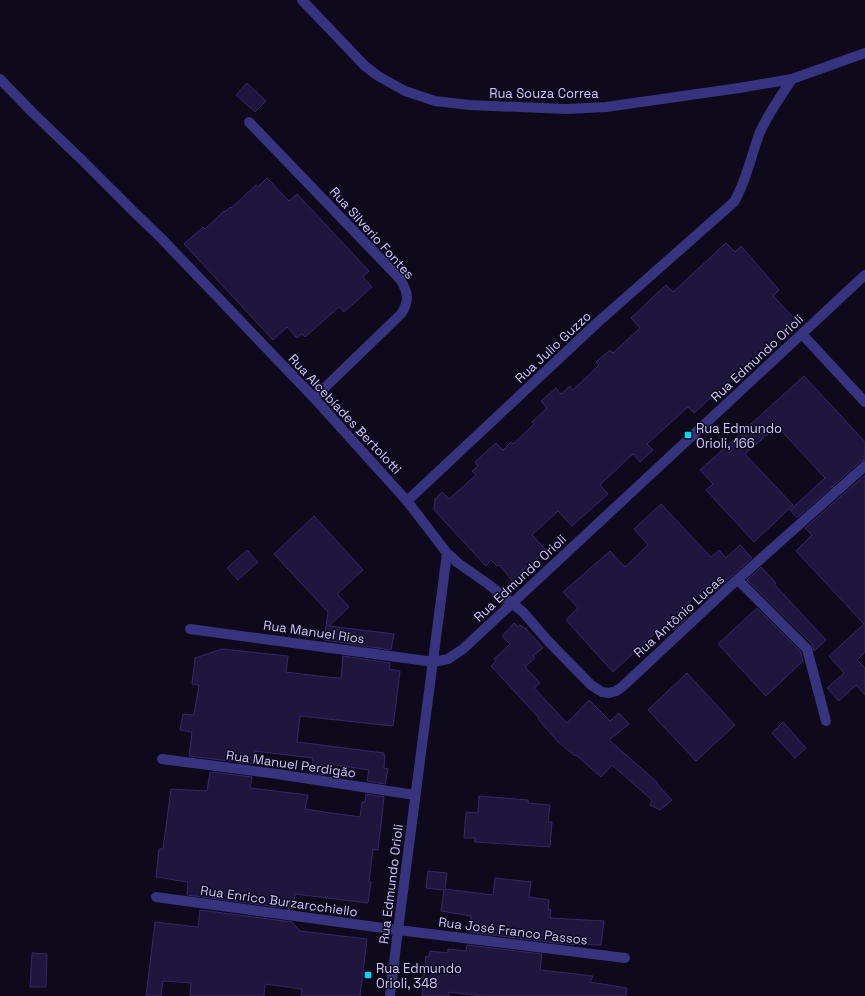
<svg xmlns="http://www.w3.org/2000/svg" width="865" height="996" viewBox="0 0 865 996" font-family="'Space Grotesk',sans-serif">
	<style>
		.building { fill: #1f163e; stroke: #35276b }
		.lines { fill: none; stroke-linecap: round; stroke-linejoin: round }
		.minor { stroke: #37337e; stroke-width: 10 }
		.poi-dot { fill: #00d5f1; stroke: #0e0a1c; stroke-width: 1.5 }
		.labels { text-anchor: middle; dominant-baseline: central; stroke-width: 3; stroke-linejoin: round; paint-order: stroke }
		.street-label { font-size: 13px; fill: #cdc6ff; stroke: #0e0a1c }
		.poi-label { font-size: 13px; fill: #cdc6ff; stroke: #0e0a1c; text-anchor: start }
	</style>
	<rect width="100%" height="100%" fill="#0e0a1c"/>
	<path class="building" d="M 247,83 L 266,101 L 255,112 L 236,95 Z
		M 267,178 L 289,201 L 297,194 L 369,271 L 363,277 L 372,287 L 344,312 L 339,307 L 305,337 L 302,334 L 297,338 L 287,327 L 273,340 L 184,244 L 203,227 L 205,229 L 224,211 L 225,212 L 230,207 L 231,208 L 256,185 L 258,187 Z
		M 726,243 L 735,252 L 741,246 L 779,290 L 773,296 L 796,320 L 694,413 L 688,407 L 647,444 L 653,450 L 640,462 L 633,454 L 619,467 L 600,485 L 608,494 L 572,526 L 558,511 L 532,535 L 546,550 L 512,580 L 499,565 L 497,566 L 491,560 L 486,566 L 434,510 L 435,499 L 442,492 L 449,499 L 476,475 L 472,471 L 478,466 L 475,462 L 496,443 L 503,450 L 511,442 L 513,444 L 534,424 L 532,422 L 547,408 L 541,401 L 556,388 L 561,394 L 570,386 L 573,390 L 599,365 L 596,362 L 610,350 L 613,353 L 640,328 L 631,318 L 666,285 L 673,292 Z
		M 804,376 L 865,442 L 865,460 L 861,461 L 797,518 L 790,510 L 825,478 L 777,426 L 745,454 L 793,505 L 754,542 L 706,490 L 713,484 L 700,470 Z
		M 865,475 L 865,652 L 857,660 L 865,668 L 865,695 L 856,685 L 839,701 L 827,688 L 844,673 L 829,656 L 864,624 L 796,551 L 812,535 L 805,528 Z
		M 661,504 L 711,557 L 719,550 L 726,558 L 740,545 L 752,558 L 714,592 L 708,585 L 680,611 L 687,618 L 674,630 L 667,622 L 613,672 L 566,620 L 578,608 L 563,592 L 610,551 L 625,567 L 648,545 L 634,529 Z
		M 314,516 L 363,570 L 337,594 L 349,607 L 329,626 L 394,634 L 391,650 L 324,640 L 328,612 L 274,554 Z
		M 247,550 L 258,562 L 238,580 L 227,568 Z
		M 761,567 L 776,583 L 774,584 L 826,640 L 814,651 L 812,644 L 747,580 Z
		M 757,608 L 801,652 L 803,661 L 766,696 L 718,644 Z
		M 514,623 L 518,627 L 520,625 L 526,629 L 543,648 L 533,656 L 535,658 L 525,667 L 540,683 L 534,688 L 567,723 L 589,700 L 610,721 L 619,713 L 629,724 L 609,740 L 658,783 L 657,784 L 672,800 L 660,810 L 650,805 L 652,800 L 612,765 L 601,777 L 576,755 L 575,756 L 558,742 L 538,719 L 539,718 L 491,666 L 496,661 L 494,659 L 510,644 L 502,636 Z
		M 222,649 L 288,656 L 286,672 L 326,677 L 341,678 L 343,656 L 390,663 L 389,669 L 400,671 L 393,726 L 300,716 L 297,742 L 384,753 L 384,756 L 385,756 L 384,768 L 388,769 L 385,784 L 367,781 L 369,770 L 330,764 L 329,775 L 311,773 L 313,758 L 255,751 L 253,764 L 189,756 L 192,732 L 180,730 L 183,714 L 194,715 L 199,685 L 192,684 L 195,658 Z
		M 687,673 L 735,725 L 696,761 L 648,710 Z
		M 783,722 L 806,748 L 795,758 L 772,733 Z
		M 210,772 L 252,777 L 250,788 L 308,795 L 305,809 L 324,812 L 360,817 L 362,802 L 365,802 L 366,794 L 384,797 L 378,850 L 373,849 L 369,882 L 371,882 L 368,903 L 295,894 L 293,909 L 187,895 L 188,882 L 156,877 L 159,849 L 163,849 L 171,789 L 207,791 Z
		M 479,796 L 528,800 L 528,803 L 550,805 L 548,822 L 552,822 L 550,847 L 475,842 L 475,838 L 464,838 L 466,812 L 478,813 Z
		M 428,871 L 447,873 L 445,889 L 493,895 L 495,878 L 531,882 L 529,897 L 549,900 L 548,909 L 551,910 L 550,918 L 604,921 L 601,945 L 564,944 L 469,932 L 471,916 L 441,911 L 444,890 L 426,888 Z
		M 200,910 L 292,922 L 300,931 L 367,939 L 360,996 L 301,996 L 302,989 L 265,984 L 264,996 L 190,996 L 191,983 L 163,981 L 161,996 L 146,996 L 155,922 L 198,927 Z
		M 467,945 L 542,954 L 540,970 L 593,976 L 590,982 L 627,988 L 626,996 L 482,996 L 449,992 L 449,996 L 422,996 L 426,956 L 429,957 L 430,951 L 448,953 L 448,949 L 466,951 Z
		M 32,953 L 47,954 L 46,987 L 30,987 Z"/>
	<g class="lines">
		<path class="minor" d="M 302,0 L 365,66 L 378,76 L 405,91 L 435,101 L 469,105 L 566,109 L 606,107 L 739,88 L 792,79 L 865,53
			M 0,79 L 33,113 L 82,160 L 133,211 L 162,239 L 314,398 L 407,501 L 447,553 L 458,563 L 488,584 L 523,612 L 549,642 L 591,685 L 602,692 L 609,693 L 616,691 L 622,687 L 728,588 L 865,466
			M 249,122 L 400,279 C 408,292 410,300 401,314 L 314,398
			M 802,334 L 865,402
			M 407,501 L 597,323 L 734,202 C 747,180 751,155 760,132 C 768,114 781,96 792,79
			M 738,580 L 807,649 L 826,721
			M 190,629 L 434,662 L 448,659 L 463,649 L 865,275
			M 162,759 L 277,774 L 415,795
			M 156,897 L 398,930 L 625,958
			M 390,996 L 398,930 L 447,553"/>
	</g>
	<g class="poi-dot">
		<rect x="684" y="431" width="8" height="8" rx="2"/>
		<rect x="364" y="971" width="8" height="8" rx="2"/>
	</g>
	<g class="labels">
		<g class="street-label">
			<text x="544" y="93">Rua Souza Correa</text>
			<text transform="translate(372 233) rotate(48)">Rua Silverio Fontes</text>
			<text transform="translate(553 347) rotate(-43)">Rua Julio Guzzo</text>
			<text transform="translate(757 358) rotate(-43)">Rua Edmundo Orioli</text>
			<text transform="translate(345 414) rotate(47)">Rua Alcebíades Bertolotti</text>
			<text transform="translate(520 578) rotate(-43)">Rua Edmundo Orioli</text>
			<text transform="translate(679 616) rotate(-42)">Rua Antônio Lucas</text>
			<text transform="translate(314 632) rotate(8)">Rua Manuel Rios</text>
			<text transform="translate(291 764) rotate(8)">Rua Manuel Perdigão</text>
			<text transform="translate(391 884) rotate(-83)">Rua Edmundo Orioli</text>
			<text transform="translate(279 901) rotate(8)">Rua Enrico Burzarcchiello</text>
			<text transform="translate(513 931) rotate(7)">Rua José Franco Passos</text>
		</g>
		<g class="poi-label">
			<text x="696" y="428">Rua Edmundo<tspan x="696" dy="15">Orioli, 166</tspan></text>
			<text x="376" y="968">Rua Edmundo<tspan x="376" dy="15">Orioli, 348</tspan></text>
		</g>
	</g>
</svg>
